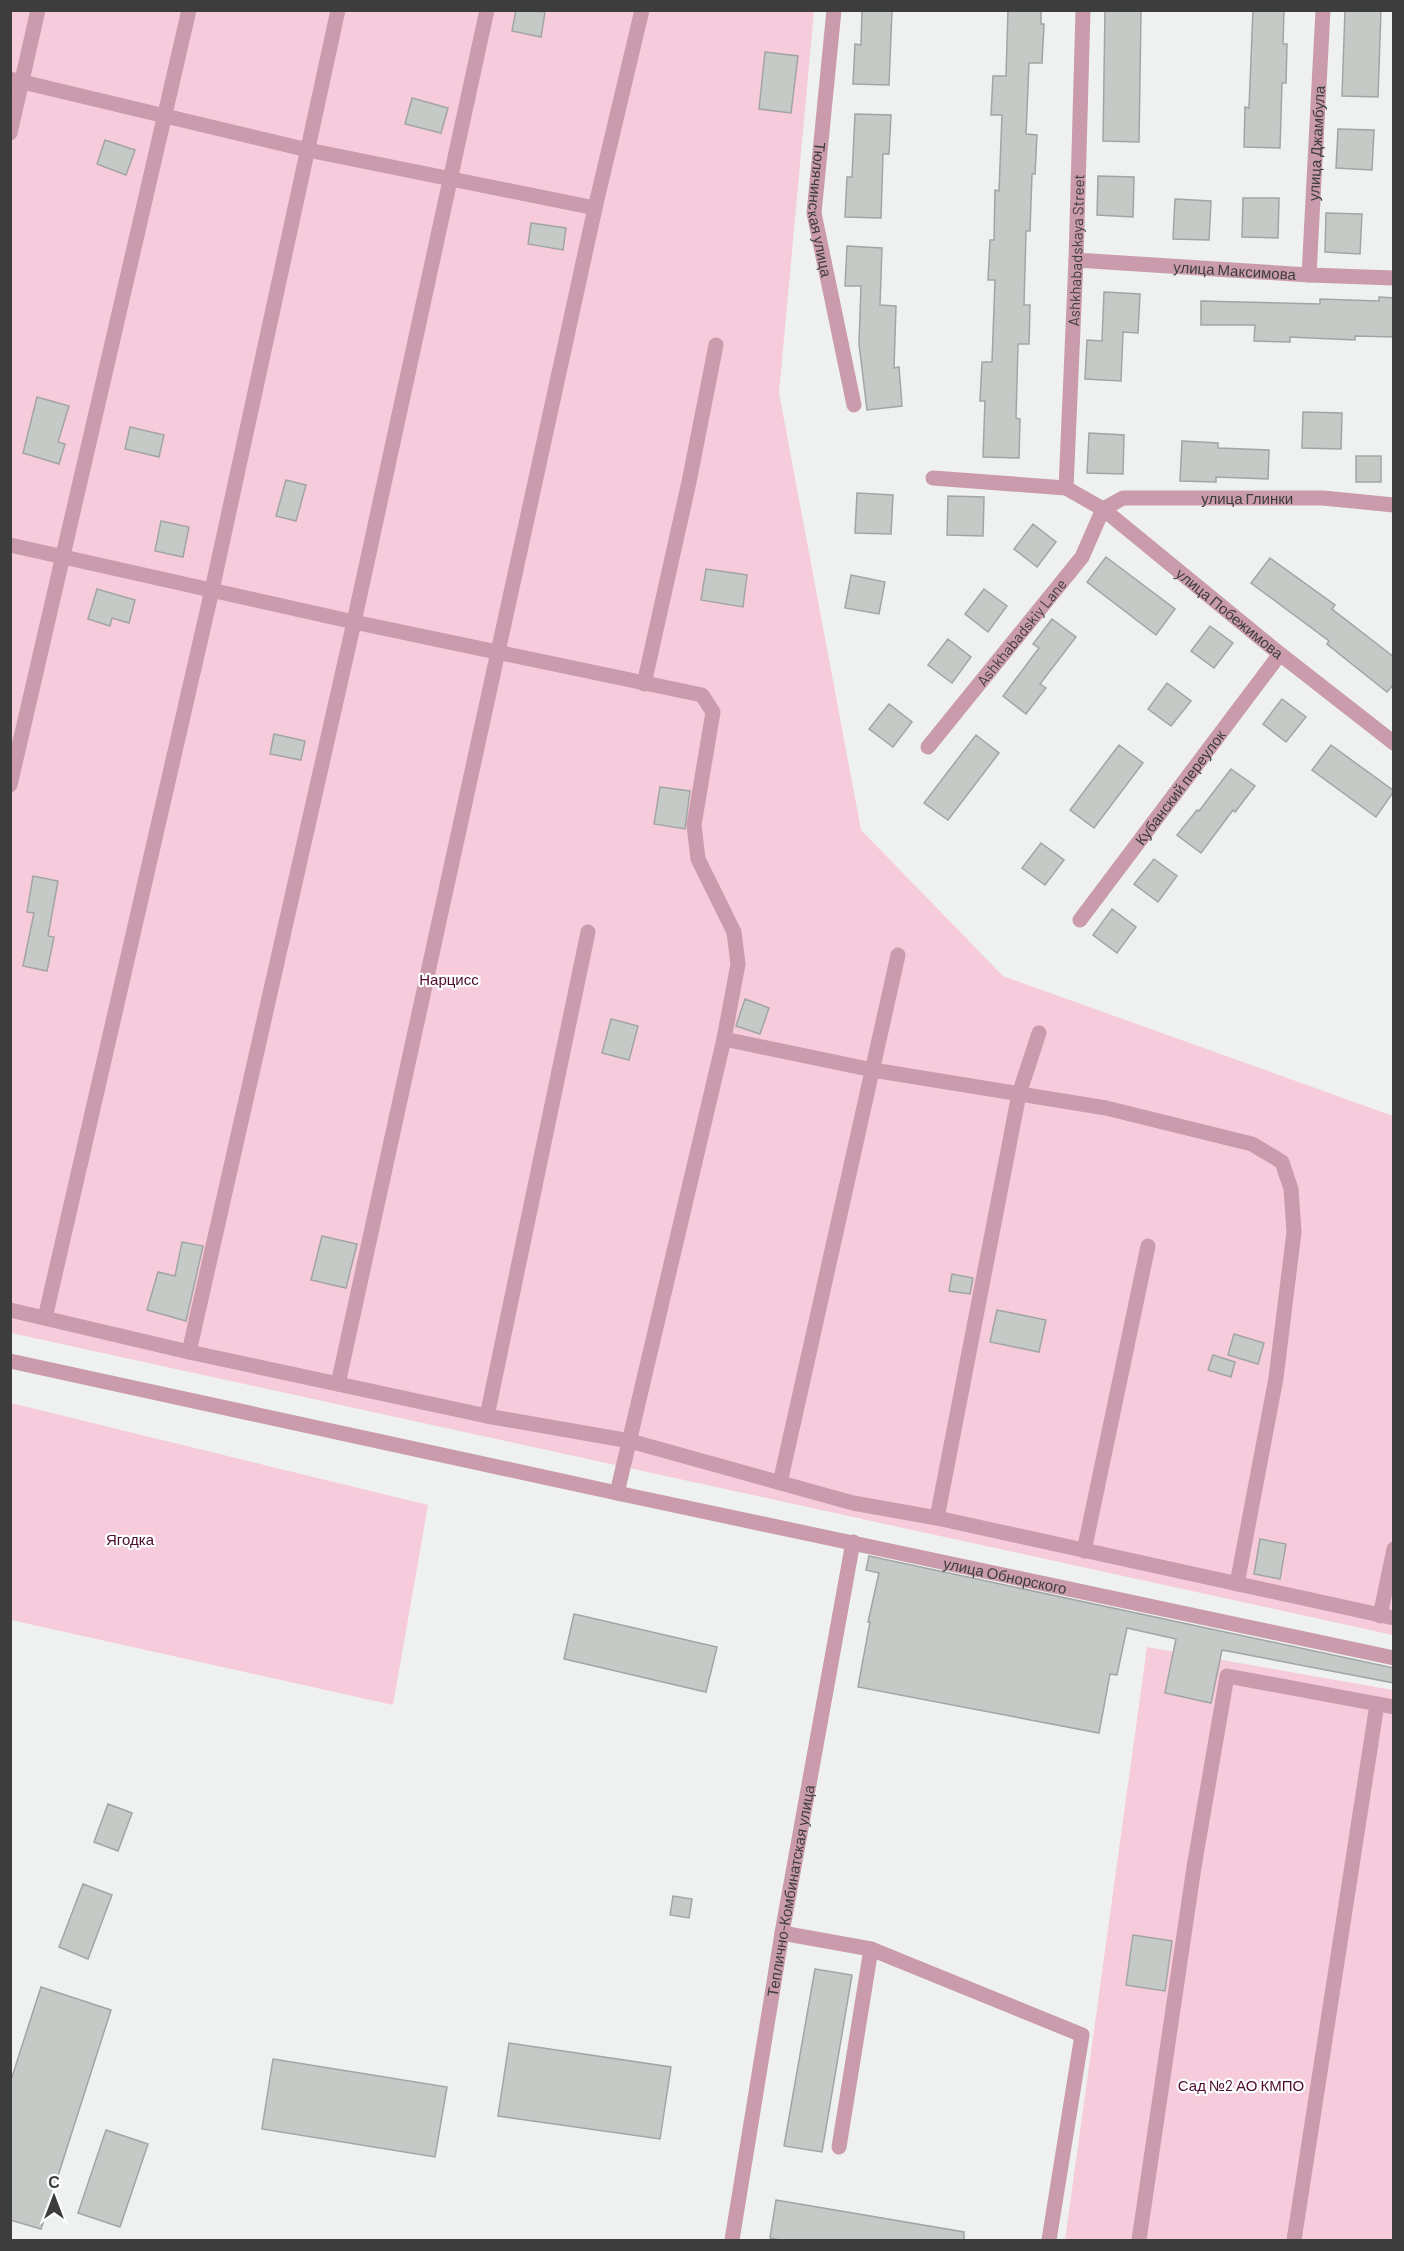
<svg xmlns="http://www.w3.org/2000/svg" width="1404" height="2251" viewBox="0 0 1404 2251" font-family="Barlow,sans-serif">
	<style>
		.green { fill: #f6cbdb }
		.building { fill: #c6cac7; stroke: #a2a5a3; stroke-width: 1.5 }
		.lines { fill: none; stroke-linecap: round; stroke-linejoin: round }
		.minor { stroke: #ca9bad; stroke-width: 15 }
		.labels { text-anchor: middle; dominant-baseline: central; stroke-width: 4.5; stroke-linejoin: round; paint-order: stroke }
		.street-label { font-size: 15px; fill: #3c3d3c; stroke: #fbfefc }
		.park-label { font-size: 15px; fill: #4f0a2f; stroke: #fbfefc }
	</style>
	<rect width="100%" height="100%" fill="#eef1ef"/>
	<path class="green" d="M 11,11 L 814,11 L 779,393 L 861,830 L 1003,976 L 1393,1116 L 1393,1635 L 11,1333 Z
		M 11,1403 L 428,1505 L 393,1705 L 11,1620 Z
		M 1147,1647 L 1393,1690 L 1393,2240 L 1065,2240 Z"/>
	<path class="building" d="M 516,10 L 545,12 L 541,37 L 512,31 Z
		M 862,10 L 892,10 L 889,85 L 853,84 L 855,44 L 861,45 Z
		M 1008,10 L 1041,10 L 1041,24 L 1044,24 L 1042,63 L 1029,63 L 1026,134 L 1037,135 L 1035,174 L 1032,174 L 1030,231 L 1026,231 L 1024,305 L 1030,305 L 1029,344 L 1018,344 L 1016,418 L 1020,419 L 1019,458 L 983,457 L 985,401 L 980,401 L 982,362 L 992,362 L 995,280 L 988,280 L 990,240 L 994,240 L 995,190 L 999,191 L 1002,115 L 991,115 L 993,76 L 1006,76 Z
		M 1105,10 L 1141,10 L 1139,142 L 1103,141 Z
		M 1253,10 L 1284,10 L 1283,44 L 1287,44 L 1286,83 L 1282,83 L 1280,148 L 1244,147 L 1245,107 L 1249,108 Z
		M 1345,10 L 1381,10 L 1378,97 L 1342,96 Z
		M 765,52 L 798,56 L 791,113 L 759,109 Z
		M 412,98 L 448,108 L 441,133 L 405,124 Z
		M 855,114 L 891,115 L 889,154 L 883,154 L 881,218 L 845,217 L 847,177 L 852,177 Z
		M 1338,129 L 1374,130 L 1372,170 L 1336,168 Z
		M 105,140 L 135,150 L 126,175 L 97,164 Z
		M 1098,176 L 1134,177 L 1133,217 L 1097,215 Z
		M 1243,198 L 1279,198 L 1278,238 L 1242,237 Z
		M 1175,199 L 1211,201 L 1209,240 L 1173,239 Z
		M 1326,213 L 1362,214 L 1360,254 L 1325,252 Z
		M 531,223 L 566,228 L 563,250 L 528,244 Z
		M 847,246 L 882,248 L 880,305 L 896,306 L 894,368 L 899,367 L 902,406 L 867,410 L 859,344 L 861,286 L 845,286 Z
		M 1104,292 L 1140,294 L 1138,333 L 1123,332 L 1121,381 L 1085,379 L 1087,340 L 1102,341 Z
		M 1379,297 L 1394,298 L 1394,337 L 1355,336 L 1355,340 L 1290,337 L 1290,342 L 1254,341 L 1255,325 L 1201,325 L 1201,301 L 1320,304 L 1320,299 L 1379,301 Z
		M 37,397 L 69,406 L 58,442 L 65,444 L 59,464 L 23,453 Z
		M 1303,412 L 1342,413 L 1341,449 L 1302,448 Z
		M 130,427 L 164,435 L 159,457 L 125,449 Z
		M 1089,433 L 1124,435 L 1123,474 L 1087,473 Z
		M 1182,441 L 1218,443 L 1218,448 L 1269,450 L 1268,479 L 1216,477 L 1216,482 L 1180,481 Z
		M 1356,456 L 1381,456 L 1381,482 L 1356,482 Z
		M 286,480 L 306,485 L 296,521 L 276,516 Z
		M 857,493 L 893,495 L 891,534 L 855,533 Z
		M 948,496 L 984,497 L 983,536 L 947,535 Z
		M 161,521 L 189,527 L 183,557 L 155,551 Z
		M 1033,524 L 1056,542 L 1037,567 L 1014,549 Z
		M 1106,557 L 1175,609 L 1156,635 L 1087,582 Z
		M 1270,558 L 1335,605 L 1332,609 L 1394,657 L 1394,684 L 1387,692 L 1327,644 L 1329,641 L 1251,583 Z
		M 706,569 L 747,575 L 743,607 L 701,600 Z
		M 851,575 L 885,582 L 879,614 L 845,608 Z
		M 97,589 L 135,600 L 129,623 L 112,618 L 110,626 L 88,619 Z
		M 984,589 L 1007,606 L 988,632 L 965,614 Z
		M 1052,619 L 1076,637 L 1040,684 L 1046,688 L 1026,714 L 1003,696 L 1039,648 L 1033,644 Z
		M 1210,626 L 1233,643 L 1214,668 L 1191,651 Z
		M 948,639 L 971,657 L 952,683 L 928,665 Z
		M 1167,683 L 1191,701 L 1171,726 L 1148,709 Z
		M 1282,699 L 1306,717 L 1286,742 L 1263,724 Z
		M 889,704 L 912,722 L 893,747 L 869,729 Z
		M 274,734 L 305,741 L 301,760 L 270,754 Z
		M 976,735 L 999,753 L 948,820 L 924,803 Z
		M 1119,745 L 1143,763 L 1094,828 L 1070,810 Z
		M 1331,745 L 1394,791 L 1376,817 L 1312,770 Z
		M 1231,769 L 1255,786 L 1235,812 L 1233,810 L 1201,853 L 1177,835 L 1197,810 L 1199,811 Z
		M 660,787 L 690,791 L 685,829 L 654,824 Z
		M 1041,843 L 1064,860 L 1045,885 L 1022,868 Z
		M 1154,859 L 1177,876 L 1158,902 L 1134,884 Z
		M 33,876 L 58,881 L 48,936 L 54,937 L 47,971 L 23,966 L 34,913 L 27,912 Z
		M 1112,909 L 1136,927 L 1117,953 L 1093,935 Z
		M 745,999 L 769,1008 L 760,1034 L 736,1026 Z
		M 611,1019 L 638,1026 L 629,1060 L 602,1053 Z
		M 322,1236 L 357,1244 L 346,1288 L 311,1280 Z
		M 182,1242 L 203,1246 L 186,1321 L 147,1310 L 158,1272 L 175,1276 Z
		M 952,1274 L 973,1278 L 970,1294 L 949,1291 Z
		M 997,1310 L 1046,1320 L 1039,1352 L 990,1342 Z
		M 1234,1334 L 1264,1343 L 1258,1364 L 1228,1355 Z
		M 1213,1355 L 1235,1362 L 1231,1377 L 1208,1370 Z
		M 1260,1539 L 1286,1544 L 1280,1579 L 1254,1574 Z
		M 869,1556 L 1394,1668 L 1394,1683 L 1222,1650 L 1211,1703 L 1165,1693 L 1176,1639 L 1127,1628 L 1117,1675 L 1110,1674 L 1099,1733 L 858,1687 L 870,1622 L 868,1622 L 879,1573 L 866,1570 Z
		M 574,1614 L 717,1647 L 706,1692 L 564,1659 Z
		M 108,1804 L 132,1813 L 118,1851 L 94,1842 Z
		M 83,1884 L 112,1895 L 88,1959 L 59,1947 Z
		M 673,1896 L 692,1899 L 689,1918 L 670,1915 Z
		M 1133,1935 L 1172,1941 L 1165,1991 L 1126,1985 Z
		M 815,1969 L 852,1975 L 822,2152 L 784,2146 Z
		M 41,1987 L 111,2010 L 41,2229 L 10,2220 L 10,2083 Z
		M 509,2043 L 671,2067 L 660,2139 L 498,2116 Z
		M 273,2059 L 447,2087 L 435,2157 L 262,2129 Z
		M 106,2130 L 148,2144 L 120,2227 L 78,2213 Z
		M 776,2200 L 964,2232 L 964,2241 L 786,2241 L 770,2238 Z"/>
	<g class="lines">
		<g class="minor">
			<path id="s1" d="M 834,10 L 814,213 L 854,405"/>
			<path d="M 10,79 L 308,150 L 595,208"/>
			<path d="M 10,133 L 38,10"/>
			<path id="s2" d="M 1076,260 L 1309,275 L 1394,278"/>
			<path id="s3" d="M 1309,275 L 1323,10"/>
			<path id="s4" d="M 933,478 L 1066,488 L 1103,509 L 1280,654 L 1394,743"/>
			<path id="s5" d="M 1066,488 L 1076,260 L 1083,10"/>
			<path d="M 10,545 L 354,622 L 702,695 L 713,712 L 694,825 L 698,859 L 734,932 L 738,964 L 724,1039 L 617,1493"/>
			<path d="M 644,684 L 689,482 L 716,345"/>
			<path id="s6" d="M 928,747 L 1082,557 L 1103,509 L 1123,498 L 1323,498 L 1394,505"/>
			<path d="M 10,785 L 189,10"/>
			<path id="s7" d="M 1080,920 L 1280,654"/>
			<path d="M 724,1039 L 873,1070 L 1106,1108 L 1252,1144 L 1282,1162 L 1291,1189 L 1294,1232 L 1276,1378 L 1237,1584"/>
			<path d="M 10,1310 L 189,1352 L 487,1416 L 630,1441 L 853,1503 L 937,1518 L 1394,1618"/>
			<path d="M 45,1318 L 212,590 L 338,10"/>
			<path d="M 189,1352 L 354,622 L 487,10"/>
			<path id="s8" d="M 10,1361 L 617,1493 L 1394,1658"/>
			<path d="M 338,1384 L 595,208 L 642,10"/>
			<path d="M 487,1416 L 588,932"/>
			<path d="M 780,1483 L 898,955"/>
			<path d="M 937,1518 L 1019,1094 L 1039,1033"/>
			<path d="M 1084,1551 L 1148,1246"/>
			<path d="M 1380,1616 L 1394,1549"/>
			<path d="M 782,1933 L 871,1949 L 839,2147"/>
			<path d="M 871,1949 L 1082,2035 L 1049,2240"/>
			<path id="s9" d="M 732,2240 L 782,1933 L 853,1542"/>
			<path d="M 1139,2240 L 1194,1867 L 1227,1676 L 1394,1707"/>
			<path d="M 1294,2240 L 1377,1704"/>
		</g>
	</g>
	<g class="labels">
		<g class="street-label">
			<text stroke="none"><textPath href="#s3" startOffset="132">улица Джамбула</textPath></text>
			<text stroke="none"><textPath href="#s1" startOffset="201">Тюлячинская улица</textPath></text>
			<text stroke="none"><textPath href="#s5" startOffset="238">Ashkhabadskaya Street</textPath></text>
			<text stroke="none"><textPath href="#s2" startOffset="159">улица Максимова</textPath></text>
			<text stroke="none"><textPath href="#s6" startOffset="444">улица Глинки</textPath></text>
			<text stroke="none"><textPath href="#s4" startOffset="340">улица Побежимова</textPath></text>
			<text stroke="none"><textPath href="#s6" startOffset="148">Ashkhabadskiy Lane</textPath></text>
			<text stroke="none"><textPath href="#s7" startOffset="166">Кубанский переулок</textPath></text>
			<text stroke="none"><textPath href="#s8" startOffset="1018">улица Обнорского</textPath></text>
			<text stroke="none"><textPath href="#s9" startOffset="354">Теплично-Комбинатская улица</textPath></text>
		</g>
		<g class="park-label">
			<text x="449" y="979">Нарцисс</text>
			<text x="130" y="1539">Ягодка</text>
			<text x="1241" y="2085">Сад №2 АО КМПО</text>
		</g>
	</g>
	<rect width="1404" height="2251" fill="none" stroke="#3c3d3c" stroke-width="24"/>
	<g transform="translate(54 2197)" stroke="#fbfefc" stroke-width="4.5" paint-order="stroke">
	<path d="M0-4.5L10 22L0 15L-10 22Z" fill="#3c3d3c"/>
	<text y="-9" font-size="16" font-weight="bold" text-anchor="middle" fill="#3c3d3c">С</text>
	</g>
</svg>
